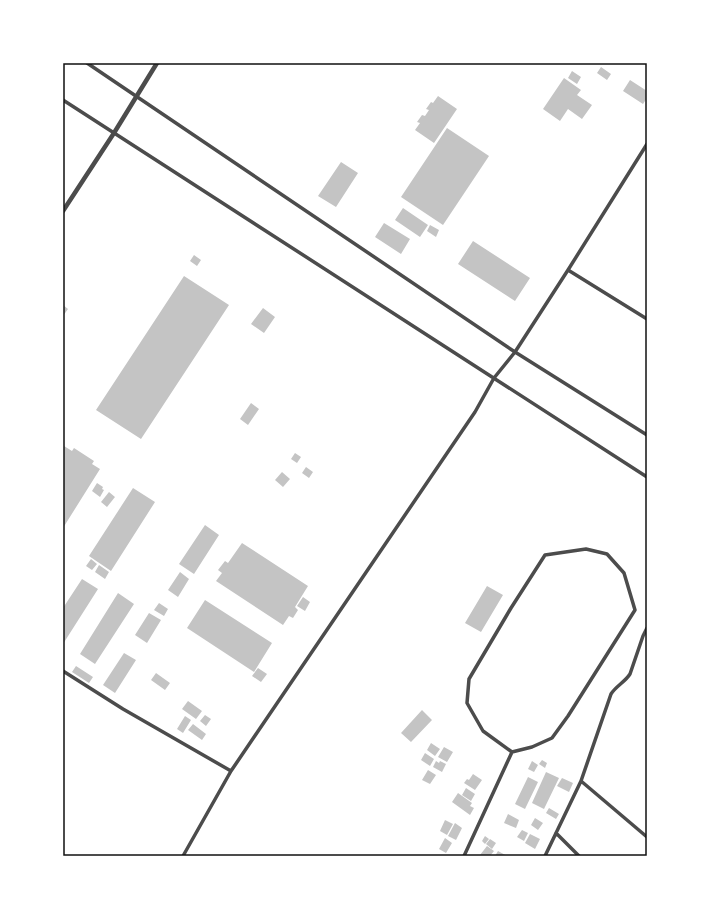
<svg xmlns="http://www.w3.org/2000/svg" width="710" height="919" viewBox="0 0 710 919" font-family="'Open Sans',sans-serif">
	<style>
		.building { fill: #c4c4c4 }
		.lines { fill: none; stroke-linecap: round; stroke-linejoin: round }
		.minor { stroke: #4c4c4c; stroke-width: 3.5 }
		.tertiary { stroke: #4c4c4c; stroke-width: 4.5 }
		.neatline { fill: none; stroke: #111; stroke-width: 1.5 }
	</style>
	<rect width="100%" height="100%" fill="#fff"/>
	<path class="building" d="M 601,67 L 611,74 L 607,80 L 597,73 Z
		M 572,71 L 581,77 L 577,84 L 568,78 Z
		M 564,78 L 581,90 L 577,95 L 592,105 L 582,119 L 568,109 L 560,121 L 543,109 Z
		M 630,80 L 647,91 L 647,98 L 643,104 L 623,91 Z
		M 438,96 L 457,109 L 434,143 L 415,130 L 420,123 L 417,122 L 422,115 L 425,116 L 429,110 L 426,109 L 431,102 L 433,103 Z
		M 447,128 L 489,156 L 443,225 L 401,197 Z
		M 341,162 L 358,173 L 336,207 L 318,196 Z
		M 403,208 L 428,225 L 420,237 L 395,220 Z
		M 384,223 L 410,239 L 401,254 L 375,237 Z
		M 430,225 L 439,230 L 436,237 L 427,231 Z
		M 473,241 L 530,278 L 515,301 L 458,264 Z
		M 194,255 L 201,260 L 197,266 L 190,261 Z
		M 184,276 L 229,305 L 141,439 L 96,410 Z
		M 63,305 L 68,309 L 63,316 Z
		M 263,308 L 275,317 L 264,333 L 251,324 Z
		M 251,403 L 259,409 L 248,425 L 240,419 Z
		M 64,446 L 72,451 L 74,448 L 94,461 L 92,464 L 100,469 L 63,528 L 63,449 Z
		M 295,453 L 301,457 L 297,463 L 291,459 Z
		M 306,467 L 313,472 L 309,478 L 302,473 Z
		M 282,472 L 290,479 L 283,487 L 275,480 Z
		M 97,483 L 103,487 L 102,489 L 104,490 L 100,497 L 92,491 Z
		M 133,488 L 155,502 L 111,571 L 89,556 Z
		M 109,492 L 115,497 L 107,507 L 101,502 Z
		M 205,525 L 219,535 L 194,574 L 179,564 Z
		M 242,543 L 308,586 L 295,607 L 298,610 L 293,618 L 289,616 L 283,625 L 216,581 L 222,573 L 218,570 L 225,561 L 228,563 Z
		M 91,559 L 97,564 L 92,570 L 86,566 Z
		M 99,565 L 109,572 L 105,579 L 95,572 Z
		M 180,572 L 189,579 L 178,597 L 168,590 Z
		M 82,579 L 98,589 L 63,644 L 63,608 Z
		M 487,586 L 503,595 L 481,632 L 465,623 Z
		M 118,593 L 134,604 L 95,664 L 80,654 Z
		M 303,597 L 310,602 L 305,611 L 297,606 Z
		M 205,600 L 272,643 L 254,672 L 187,628 Z
		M 159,603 L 168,609 L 164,616 L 154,610 Z
		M 149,613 L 161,620 L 147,643 L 135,635 Z
		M 124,653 L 136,660 L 115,693 L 103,685 Z
		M 76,666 L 93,677 L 89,683 L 72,672 Z
		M 258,668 L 267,674 L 261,682 L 252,676 Z
		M 156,673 L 170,683 L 165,690 L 151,680 Z
		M 188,701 L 202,711 L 196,719 L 182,709 Z
		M 422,710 L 432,720 L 411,742 L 401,733 Z
		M 205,715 L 211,719 L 206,726 L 200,721 Z
		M 185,716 L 191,720 L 183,733 L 177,729 Z
		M 193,724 L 206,734 L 202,740 L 188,730 Z
		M 431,743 L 440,749 L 435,756 L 427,750 Z
		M 444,747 L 453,752 L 447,762 L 438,757 Z
		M 425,753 L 434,759 L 430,766 L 421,760 Z
		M 542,760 L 547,763 L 545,768 L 539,764 Z
		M 436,761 L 439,763 L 440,761 L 446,764 L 442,772 L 433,767 Z
		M 532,761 L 538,765 L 534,772 L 528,769 Z
		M 428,770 L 436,775 L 430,784 L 422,780 Z
		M 546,772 L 559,778 L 544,809 L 532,803 Z
		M 473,774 L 482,780 L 475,790 L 464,783 L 467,779 L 469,780 Z
		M 528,777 L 538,782 L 525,809 L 515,804 Z
		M 562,778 L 573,783 L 569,792 L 557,786 Z
		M 466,788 L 475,794 L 471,801 L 462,795 Z
		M 458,793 L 472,803 L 470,806 L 474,808 L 470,815 L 452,802 Z
		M 549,808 L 559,814 L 556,819 L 546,813 Z
		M 508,814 L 519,820 L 516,828 L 504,823 Z
		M 535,818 L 543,823 L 538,830 L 531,825 Z
		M 445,820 L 453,824 L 447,835 L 440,831 Z
		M 455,823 L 462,828 L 456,840 L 448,836 Z
		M 522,830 L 528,833 L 524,841 L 517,837 Z
		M 530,834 L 540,839 L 535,849 L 525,843 Z
		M 485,836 L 489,839 L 485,844 L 482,841 Z
		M 445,838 L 452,843 L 446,853 L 439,849 Z
		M 490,839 L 496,843 L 492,849 L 486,844 Z
		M 487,846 L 494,851 L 490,856 L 481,856 L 480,855 Z
		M 498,851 L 507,856 L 495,856 Z"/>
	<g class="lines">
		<path class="minor" d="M 87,63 L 515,352 L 647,435
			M 63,100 L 647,477
			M 568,270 L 647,319
			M 586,549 L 607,554 L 624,573 L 635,610 L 568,716 L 552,738 L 532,747 L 512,752 L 483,731 L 467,703 L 469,679 L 511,608 L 545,555 Z
			M 647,628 L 643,636 L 630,674 C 625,682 616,686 611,694 L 581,781 L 647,837
			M 63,671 L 123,709 L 231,771
			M 556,833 L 579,856
			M 183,856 L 231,771 L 475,412 L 494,378 L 515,352 L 568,270 L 647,144
			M 464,856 L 512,752
			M 545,856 L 581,781"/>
		<path class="tertiary" d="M 63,211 L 114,133 L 157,63"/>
	</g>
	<rect width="710" height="919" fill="none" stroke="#ffffff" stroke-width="128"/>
	<rect x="64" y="64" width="582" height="791" class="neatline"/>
</svg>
